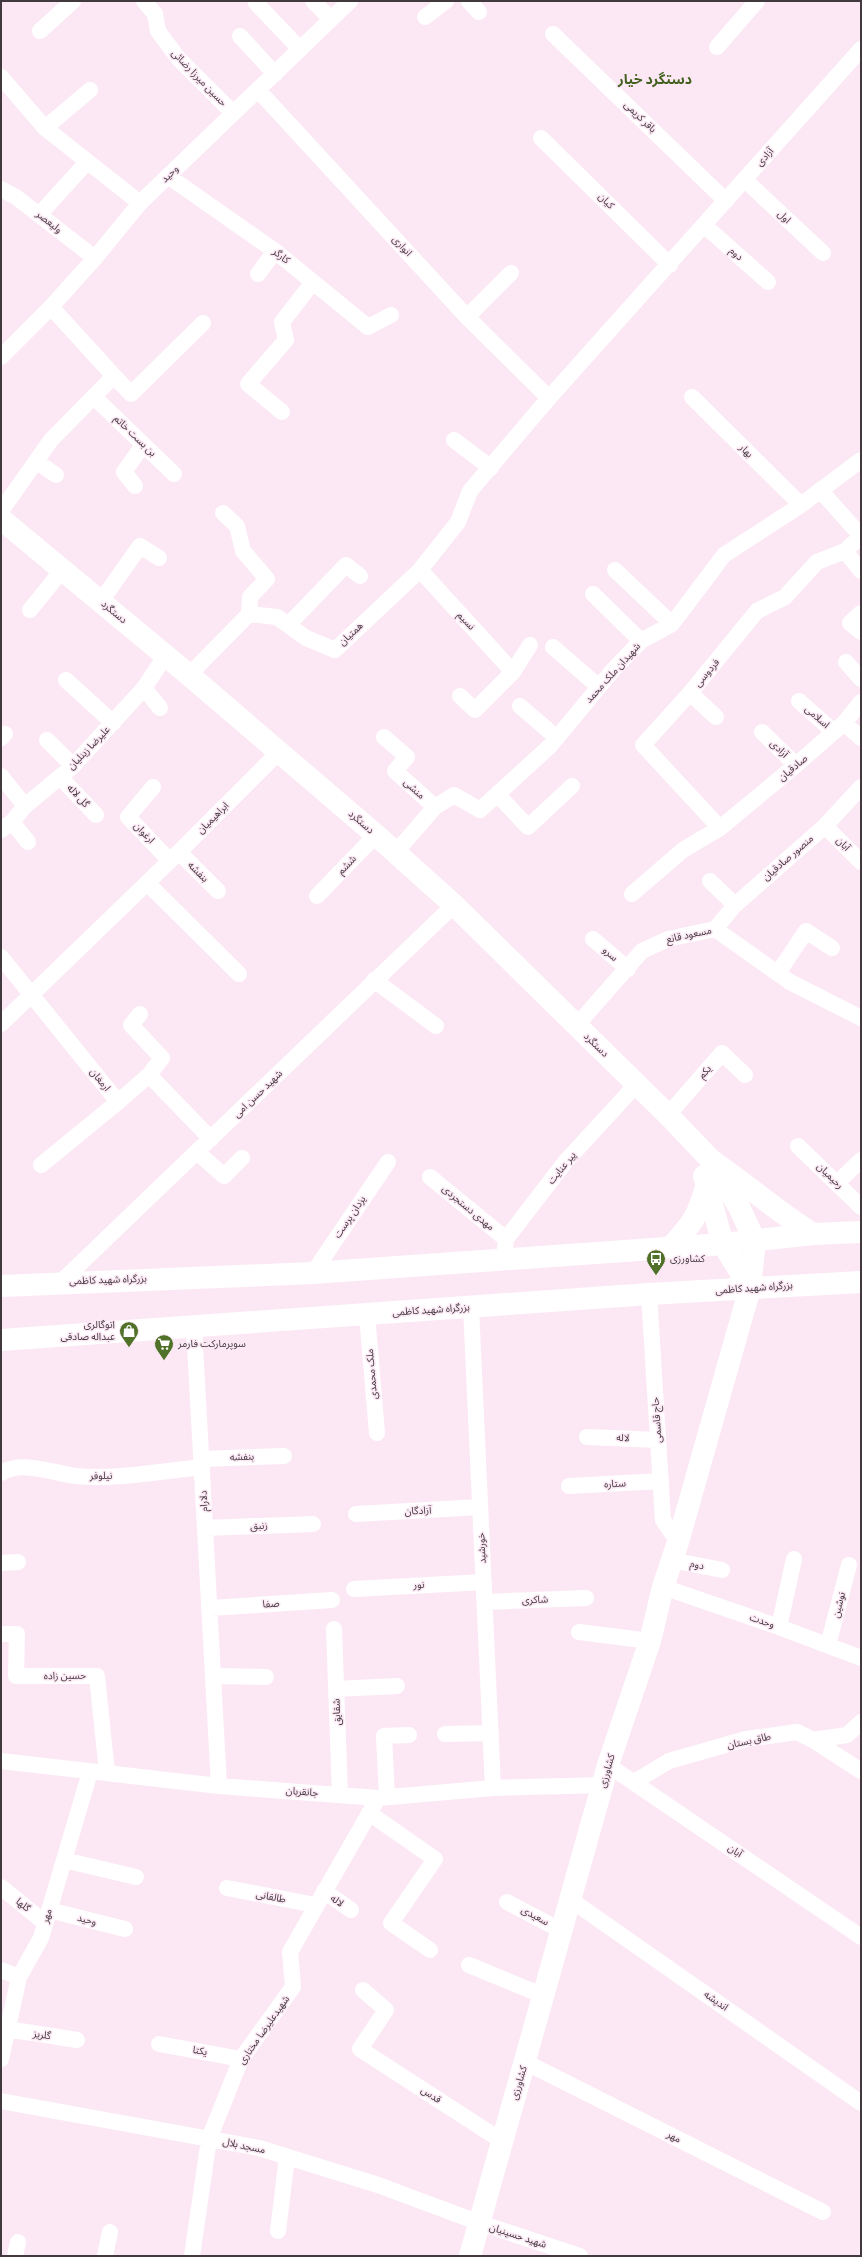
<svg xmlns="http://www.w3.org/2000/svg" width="862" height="2257" viewBox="0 0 862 2257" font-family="'Fira Sans Condensed','Noto Sans Arabic',sans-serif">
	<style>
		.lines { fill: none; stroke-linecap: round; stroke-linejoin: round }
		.street { stroke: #fff; stroke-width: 16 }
		.secondary { stroke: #fff; stroke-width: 22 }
		.highway { stroke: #fff; stroke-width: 22 }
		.labels { text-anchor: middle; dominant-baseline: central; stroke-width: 3; stroke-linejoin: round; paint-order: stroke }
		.street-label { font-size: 10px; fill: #41393e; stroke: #fce8f4 }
		.poi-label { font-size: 10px; fill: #41393e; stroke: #fce8f4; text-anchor: start }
		.district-label { font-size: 14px; font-weight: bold; fill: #41601d; stroke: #fce8f4 }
	</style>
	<rect width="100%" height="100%" fill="#fce8f4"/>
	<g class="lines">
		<path class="street" d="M 144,1 L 155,14 L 158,31 L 178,58 L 233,113
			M 313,1 L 331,19
			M 469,1 L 479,12
			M 256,3 L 300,49
			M 425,17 L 446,1
			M 40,31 L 73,1
			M 553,34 L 726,201
			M 240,36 L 275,74
			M 717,47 L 757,1
			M 1,77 L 45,128 L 140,203
			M 258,90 L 467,317 L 549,398
			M 45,128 L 90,90
			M 541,138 L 670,265
			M 168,176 L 275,251 L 368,327 L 391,315
			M 745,180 L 823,253
			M 1,189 L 16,197 L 95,258
			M 39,215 L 87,162
			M 705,226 L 768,282
			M 258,274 L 275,251
			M 467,317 L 511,273
			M 1,357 L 51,307 L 95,258 L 140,203 L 350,1
			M 114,376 L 131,394 L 203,323
			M 692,397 L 801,505
			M 95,398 L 174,474
			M 282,412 L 248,384 L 286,340 L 282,322 L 313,282
			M 454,440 L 491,468
			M 37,462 L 56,475
			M 135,486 L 124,472 L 143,445
			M 820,490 L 861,536
			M 1,511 L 51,440 L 114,376 L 51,307
			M 223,513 L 237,526 L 243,551 L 267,579 L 250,597 L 249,614
			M 845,551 L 861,571
			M 420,570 L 513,672
			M 615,570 L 672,624
			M 593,594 L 641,641
			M 101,601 L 140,546 L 159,558
			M 30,610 L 63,569
			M 861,613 L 850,623 L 861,632
			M 288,625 L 346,565 L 360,576
			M 553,647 L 599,687
			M 846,662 L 861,679
			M 189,675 L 249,614 L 277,617 L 306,638 L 335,650 L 420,570 L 458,522 L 470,491 L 549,398 L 861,49
			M 66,680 L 113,723
			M 144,688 L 160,708
			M 690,693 L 716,717
			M 460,696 L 475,710 L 513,672 L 530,645
			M 799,701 L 834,732
			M 520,706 L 557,738
			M 844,723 L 861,738
			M 762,732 L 796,765
			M 384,737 L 407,757 L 395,771 L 435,807
			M 1,738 L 5,734
			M 47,740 L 73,766
			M 1,776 L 25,806
			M 60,777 L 96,815
			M 153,787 L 128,817 L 170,861
			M 497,794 L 528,827 L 572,786
			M 12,822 L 28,842
			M 825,826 L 861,862
			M 720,828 L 643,745 L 690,693 L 757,611 L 785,597 L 817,562 L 845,551 L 861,536
			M 1,830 L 12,822 L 25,806 L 73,766 L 144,688 L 166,655
			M 179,852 L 218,891
			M 395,853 L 435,807 L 454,795 L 480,810 L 550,746 L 613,670 L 641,641 L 672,624 L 724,555 L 801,505 L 861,460
			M 710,881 L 735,905
			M 147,883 L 239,974
			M 632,894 L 683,850 L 720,828 L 796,765 L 844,723 L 861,702
			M 317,896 L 376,835
			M 715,929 L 735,905 L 825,826 L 861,787
			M 593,939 L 628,969
			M 1,957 L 118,1102 L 149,1075 L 211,1139
			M 778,973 L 806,931 L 832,948
			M 374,980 L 436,1026
			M 140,1014 L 131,1025 L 162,1058 L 149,1075
			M 1,1024 L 179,852 L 279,752
			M 576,1026 L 642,951 L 668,939 L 715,929 L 790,982 L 861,1018
			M 668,1115 L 722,1053 L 745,1075
			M 798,1146 L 861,1207
			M 197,1152 L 224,1176 L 242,1158
			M 41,1165 L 118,1102
			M 430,1177 L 506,1239
			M 837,1183 L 861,1160
			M 504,1259 L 506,1239 L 566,1161 L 636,1085
			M 313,1273 L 388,1162
			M 61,1282 L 454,905
			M 649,1294 L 663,1520 L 678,1542
			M 471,1307 L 493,1788
			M 367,1315 L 377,1433
			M 194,1327 L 219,1786
			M 587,1437 L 658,1440
			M 201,1459 L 284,1456
			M 1,1473 C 23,1460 52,1473 76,1476 C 115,1480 162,1471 202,1467
			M 569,1486 L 661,1481
			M 356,1514 L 480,1507
			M 205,1528 L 313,1524
			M 671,1560 L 722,1570
			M 1,1563 L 18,1562
			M 663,1587 L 779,1627 L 861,1658
			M 354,1589 L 484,1582
			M 485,1602 L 586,1598
			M 210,1608 L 332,1600
			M 779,1627 L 794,1559
			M 334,1629 L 340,1795
			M 579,1632 L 650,1641
			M 1,1634 L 17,1634 L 16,1676 L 97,1676 L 107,1773
			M 828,1645 L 849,1565
			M 213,1676 L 266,1677
			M 336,1689 L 397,1686
			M 445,1734 L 491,1733
			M 813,1740 L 847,1735 L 861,1722
			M 1,1761 L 219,1786 L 378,1798 L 493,1788 L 604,1785
			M 608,1765 L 861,1937
			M 634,1782 L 669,1761 L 746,1739 L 797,1732 L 813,1740 L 861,1771
			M 387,1797 L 384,1736 L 409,1735
			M 369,1813 L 435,1859 L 391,1923 L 430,1950
			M 64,1860 L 136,1877
			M 1,1887 L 45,1923
			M 227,1888 L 315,1905
			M 324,1891 L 351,1910
			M 571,1900 L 861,2103
			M 507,1902 L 562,1931
			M 49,1910 L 125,1929
			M 469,1965 L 544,1996
			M 1,1970 L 19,1977
			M 363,1990 L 386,2010 L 360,2049 L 502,2141
			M 7,2029 L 77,2040
			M 159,2044 L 241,2059
			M 1,2059 L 19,1977 L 41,1938 L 90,1772
			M 525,2062 L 823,2212
			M 1,2101 L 259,2148 L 378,2185 L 480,2223 L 580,2256
			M 278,2231 L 287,2157
			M 15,2256 L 18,2242
			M 105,2256 L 110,2232
			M 192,2256 L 209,2139 L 241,2059 L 293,1987 L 290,1952 L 378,1798"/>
		<path class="secondary" d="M 1,519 L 189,675 L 376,835 L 454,905 L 668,1115 L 711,1160 L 739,1207 L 755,1241 L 750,1288 L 678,1542 L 663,1587 L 650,1641 L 608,1765 L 470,2256
			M 704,1176 L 723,1244 L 750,1288"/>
		<path class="highway" d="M 711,1160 C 746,1184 778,1212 813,1234
			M 672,1246 C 693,1222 697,1218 706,1187
			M 1,1286 L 313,1273 L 723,1244 L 813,1234 L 861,1232
			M 1,1340 L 649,1294 L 861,1282"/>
	</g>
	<defs>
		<symbol id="bus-pin" viewBox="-11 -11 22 30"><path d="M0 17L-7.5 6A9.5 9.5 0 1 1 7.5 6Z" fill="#4f7128" stroke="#fce8f4"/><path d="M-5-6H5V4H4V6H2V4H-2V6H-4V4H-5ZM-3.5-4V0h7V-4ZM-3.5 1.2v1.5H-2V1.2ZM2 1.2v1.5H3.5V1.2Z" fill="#fff"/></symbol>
		<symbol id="shop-pin" viewBox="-11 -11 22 30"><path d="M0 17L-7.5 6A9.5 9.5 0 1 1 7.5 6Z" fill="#4f7128" stroke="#fce8f4"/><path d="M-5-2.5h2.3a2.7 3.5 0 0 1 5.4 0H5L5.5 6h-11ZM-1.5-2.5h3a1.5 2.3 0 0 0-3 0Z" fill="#fff"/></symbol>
		<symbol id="supermarket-pin" viewBox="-11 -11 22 30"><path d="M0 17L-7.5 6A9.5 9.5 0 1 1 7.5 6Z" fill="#4f7128" stroke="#fce8f4"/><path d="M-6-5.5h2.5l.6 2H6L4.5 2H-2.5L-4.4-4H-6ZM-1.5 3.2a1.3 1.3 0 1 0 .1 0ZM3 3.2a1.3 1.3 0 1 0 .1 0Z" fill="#fff"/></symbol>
	</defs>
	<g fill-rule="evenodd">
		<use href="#bus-pin" x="645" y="1248" width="22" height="30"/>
		<use href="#shop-pin" x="118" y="1320" width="22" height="30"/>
		<use href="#supermarket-pin" x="153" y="1333" width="22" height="30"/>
	</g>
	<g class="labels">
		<g class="street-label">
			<text transform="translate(199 78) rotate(46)">حسین میرزا رضائی</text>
			<text transform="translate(640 117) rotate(44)">باقر کریمی</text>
			<text transform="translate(765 157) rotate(-48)">آزادی</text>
			<text transform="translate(170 174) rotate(-44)">وحید</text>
			<text transform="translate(606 201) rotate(45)">کیان</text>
			<text transform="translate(784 217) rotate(43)">اول</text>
			<text transform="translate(49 222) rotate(38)">ولیعصر</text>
			<text transform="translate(402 246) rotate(47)">انواری</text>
			<text transform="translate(736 254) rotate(42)">دوم</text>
			<text transform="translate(281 256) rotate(38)">کارگر</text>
			<text transform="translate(135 436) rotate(44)">بن بست خاتم</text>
			<text transform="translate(746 451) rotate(45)">بهار</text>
			<text transform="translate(114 612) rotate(40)">دستگرد</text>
			<text transform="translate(466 621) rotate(47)">نسیم</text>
			<text transform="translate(351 634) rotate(-43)">همتیان</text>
			<text transform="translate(613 673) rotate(-48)">شهیدان ملک محمد</text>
			<text transform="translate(707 673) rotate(-50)">فردوسی</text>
			<text transform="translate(817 717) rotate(41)">اسلامی</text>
			<text transform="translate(89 748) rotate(-46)">علیرضا زینلیان</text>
			<text transform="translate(779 749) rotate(44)">آزادی</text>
			<text transform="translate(793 768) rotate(-40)">صادقیان</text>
			<text transform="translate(414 789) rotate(42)">منشی</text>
			<text transform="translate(78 796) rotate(47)">گل لاله</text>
			<text transform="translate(213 818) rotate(-45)">ابراهیمیان</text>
			<text transform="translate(361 822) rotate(41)">دستگرد</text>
			<text transform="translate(144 833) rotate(46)">ارغوان</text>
			<text transform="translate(843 844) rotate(46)">آبان</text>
			<text transform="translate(788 858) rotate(-41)">منصور صادقیان</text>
			<text transform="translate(347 865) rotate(-46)">ششم</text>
			<text transform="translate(198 872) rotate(45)">بنفشه</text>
			<text transform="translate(689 935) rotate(-12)">مسعود قانع</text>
			<text transform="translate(610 954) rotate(41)">سرو</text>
			<text transform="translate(596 1045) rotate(44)">دستگرد</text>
			<text transform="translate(705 1072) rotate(-49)">یکم</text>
			<text transform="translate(100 1080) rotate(51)">ارمغان</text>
			<text transform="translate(258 1094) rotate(-44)">شهید حسن امی</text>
			<text transform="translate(562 1168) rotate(-51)">پیر عنایت</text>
			<text transform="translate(830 1176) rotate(44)">رحیمیان</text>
			<text transform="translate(468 1208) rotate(40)">مهدی دستجردی</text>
			<text transform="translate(350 1217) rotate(-56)">یزدان پرست</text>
			<text transform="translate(108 1280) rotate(-2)">بزرگراه شهید کاظمی</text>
			<text transform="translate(754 1288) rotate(-4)">بزرگراه شهید کاظمی</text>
			<text transform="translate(431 1310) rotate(-4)">بزرگراه شهید کاظمی</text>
			<text transform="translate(372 1374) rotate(-95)">ملک محمدی</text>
			<text transform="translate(657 1420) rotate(-94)">حاج قاسمی</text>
			<text transform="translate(623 1438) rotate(2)">لاله</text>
			<text transform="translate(242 1457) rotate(-2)">بنفشه</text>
			<text transform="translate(101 1476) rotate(-1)">نیلوفر</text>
			<text transform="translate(615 1484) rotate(-3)">ستاره</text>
			<text transform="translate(204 1501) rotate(-93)">دلارام</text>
			<text transform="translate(418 1511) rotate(-3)">آزادگان</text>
			<text transform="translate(259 1526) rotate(-2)">زنبق</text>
			<text transform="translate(482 1548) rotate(-93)">خورشید</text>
			<text transform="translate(697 1565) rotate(11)">دوم</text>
			<text transform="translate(419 1585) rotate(-3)">نور</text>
			<text transform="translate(535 1600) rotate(-2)">شاکری</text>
			<text transform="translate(271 1604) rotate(-4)">صفا</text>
			<text transform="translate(839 1605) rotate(-76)">نوشین</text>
			<text transform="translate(762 1621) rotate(19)">وحدت</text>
			<text transform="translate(65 1676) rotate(-1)">حسین زاده</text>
			<text transform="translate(337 1712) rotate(-92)">شقایق</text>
			<text transform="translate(749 1741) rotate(-12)">طاق بستان</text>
			<text transform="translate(607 1771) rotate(-74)">کشاورزی</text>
			<text transform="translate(302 1792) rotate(4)">جانقربان</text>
			<text transform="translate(735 1851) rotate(34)">آبان</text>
			<text transform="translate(271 1897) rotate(11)">طالقانی</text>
			<text transform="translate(337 1901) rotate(35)">لاله</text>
			<text transform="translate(23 1905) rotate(39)">گلها</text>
			<text transform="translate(47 1916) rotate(-74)">مهر</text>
			<text transform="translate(535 1916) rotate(28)">سعیدی</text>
			<text transform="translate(87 1920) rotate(14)">وحید</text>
			<text transform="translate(716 2001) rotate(35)">اندیشه</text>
			<text transform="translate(264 2030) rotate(-55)">شهیدعلیرضا مختاری</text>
			<text transform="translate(42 2035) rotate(8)">گلریز</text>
			<text transform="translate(200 2051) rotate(10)">یکتا</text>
			<text transform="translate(519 2083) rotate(-73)">کشاورزی</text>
			<text transform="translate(431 2095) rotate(33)">قدس</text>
			<text transform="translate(674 2137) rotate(27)">مهر</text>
			<text transform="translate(244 2146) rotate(12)">مسجد بلال</text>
			<text transform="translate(518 2236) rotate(18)">شهید حسینیان</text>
		</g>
		<g class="poi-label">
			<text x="670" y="1259">کشاورزی</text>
			<text x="115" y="1325" text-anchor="end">اتوگالری<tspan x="115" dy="12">عبداله صادقی</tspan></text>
			<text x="178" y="1344">سوپرمارکت فارمر</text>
		</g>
		<g class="district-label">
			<text x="655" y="79">دستگرد خیار</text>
		</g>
	</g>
	<rect width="862" height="2257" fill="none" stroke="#41393e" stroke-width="4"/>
</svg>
